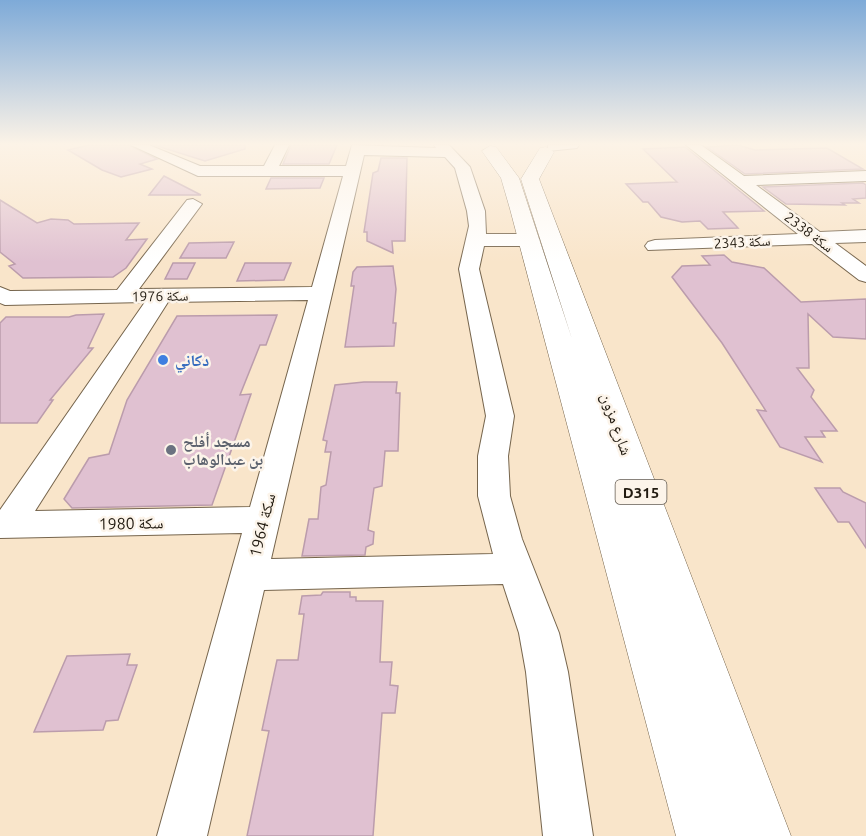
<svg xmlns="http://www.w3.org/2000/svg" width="866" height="836" viewBox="0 0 866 836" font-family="Ubuntu,'Noto Naskh Arabic',sans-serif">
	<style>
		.building { fill: #e0c1d1; stroke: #bb9cac; stroke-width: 1.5 }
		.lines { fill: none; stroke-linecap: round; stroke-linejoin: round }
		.minor-casing { stroke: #76654d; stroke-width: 2 }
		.major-casing { stroke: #76654d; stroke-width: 1 }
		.minor { fill: #fff; fill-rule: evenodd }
		.major { fill: #fff; fill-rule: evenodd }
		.shop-dot { fill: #3f7fe0; stroke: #fcf4ea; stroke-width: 2 }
		.worship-dot { fill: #6b7280; stroke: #fcf4ea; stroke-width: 2 }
		.labels { text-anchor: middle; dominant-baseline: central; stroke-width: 5; stroke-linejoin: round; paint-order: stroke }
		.far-street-label { font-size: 14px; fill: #211a10; stroke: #fcf4ea }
		.shield { fill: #fcf4ea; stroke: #635b51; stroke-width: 1.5 }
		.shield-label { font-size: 15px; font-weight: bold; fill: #211a10 }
		.shop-label { font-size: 16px; font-weight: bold; fill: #366cbe; stroke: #fcf4ea; text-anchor: start }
		.street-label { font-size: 16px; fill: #211a10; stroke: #fcf4ea }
		.worship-label { font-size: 16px; font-weight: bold; fill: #5b616d; stroke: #fcf4ea; text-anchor: start }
	</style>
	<rect width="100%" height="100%" fill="#f9e5ca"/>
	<path class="building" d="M 89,145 L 129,145 L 157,159 L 140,164 L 152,169 L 121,177 L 102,170 L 68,150 Z
		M 154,145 L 245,145 L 245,149 L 205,161 Z
		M 291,145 L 337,145 L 329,164 L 283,164 Z
		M 738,145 L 755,150 L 827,148 L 863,169 L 745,174 L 707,147 Z
		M 685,147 L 757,205 L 764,211 L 723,212 L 738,228 L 708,229 L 700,221 L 682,222 L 661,217 L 648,202 L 643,202 L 626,184 L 677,182 L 643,149 Z
		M 381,158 L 407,158 L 405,241 L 392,241 L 393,253 L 367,241 L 367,232 L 364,232 L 373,173 L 378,171 Z
		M 164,176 L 201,195 L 149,195 Z
		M 271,178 L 324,178 L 320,188 L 266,189 Z
		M 863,183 L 866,185 L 866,198 L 853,199 L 859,203 L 842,203 L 845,205 L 786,204 L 763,187 Z
		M 0,200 L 37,223 L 51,219 L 68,220 L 74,224 L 139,223 L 126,240 L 147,239 L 126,268 L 113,277 L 23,278 L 9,266 L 15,264 L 0,252 Z
		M 234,242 L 226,258 L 180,258 L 189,243 Z
		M 724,255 L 732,262 L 764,268 L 801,302 L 866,299 L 866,339 L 833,337 L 808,314 L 809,368 L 797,368 L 814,390 L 811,397 L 837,431 L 821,431 L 825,437 L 805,437 L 822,462 L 780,447 L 757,410 L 766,411 L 722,343 L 672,277 L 682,266 L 710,265 L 702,256 Z
		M 173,263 L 195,263 L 187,279 L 165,279 Z
		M 245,263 L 291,263 L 284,280 L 237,281 Z
		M 393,266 L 396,289 L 393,323 L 396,323 L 394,346 L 345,347 L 354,286 L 351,286 L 353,272 L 357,267 Z
		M 104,314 L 88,348 L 93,348 L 50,400 L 53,400 L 37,423 L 0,423 L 0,323 L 6,317 L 69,317 L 76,315 Z
		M 277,315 L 266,345 L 260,345 L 240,395 L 251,394 L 212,505 L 72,508 L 64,499 L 89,458 L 109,454 L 127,400 L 177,316 Z
		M 364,382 L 397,382 L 396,393 L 400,393 L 398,451 L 385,451 L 382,486 L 374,488 L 368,530 L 374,532 L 373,544 L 366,547 L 365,555 L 302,556 L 309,519 L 318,519 L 321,487 L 326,485 L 331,452 L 325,452 L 327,441 L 323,440 L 335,385 Z
		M 815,488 L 840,488 L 843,492 L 866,503 L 866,548 L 849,522 L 838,522 Z
		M 323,592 L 350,592 L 350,597 L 356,597 L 356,601 L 383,601 L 380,662 L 392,662 L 390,685 L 398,686 L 395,713 L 382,713 L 373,836 L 247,836 L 269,731 L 262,730 L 277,660 L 298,660 L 304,614 L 299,614 L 302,596 L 321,595 Z
		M 130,654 L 127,665 L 137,665 L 118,720 L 106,721 L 103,730 L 34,732 L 67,656 Z"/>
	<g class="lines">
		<defs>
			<path id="minor" d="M 131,145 L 149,145 L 200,166 L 264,166 L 275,145 L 289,145 L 279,166 L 346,166 L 352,145 L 436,148 L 434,145 L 449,145 L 470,167 L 485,211 L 486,234 L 530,234 L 540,240 L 530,246 L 484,246 L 479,269 L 514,416 L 508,456 L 510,496 L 522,539 L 559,633 L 568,672 L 593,836 L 543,836 L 526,672 L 519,633 L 503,584 L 264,590 L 207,836 L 157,836 L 242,533 L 0,538 L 0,510 L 145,302 L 5,305 L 0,303 L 0,287 L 10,291 L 117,290 L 187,200 L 193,199 L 202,204 L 139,289 L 312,287 L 343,176 L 198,176 ZM 364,155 L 445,157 L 455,168 L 467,211 L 469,226 L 459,269 L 486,416 L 478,456 L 478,496 L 493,554 L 271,559 ZM 308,300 L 250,507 L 35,511 L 168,302 Z
				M 548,145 L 579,145 L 577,148 L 548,151 Z
				M 686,145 L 701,145 L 744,176 L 866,171 L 866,181 L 756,185 L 820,232 L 866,230 L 866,242 L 835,243 L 866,266 L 866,282 L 859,280 L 812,244 L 648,250 L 645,246 L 648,242 L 655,240 L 798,234 Z"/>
			<path id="major" d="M 490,146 L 496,147 L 519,178 L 572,339 L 521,179 L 540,148 L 546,147 L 554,152 L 539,179 L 791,836 L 676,836 L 510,209 L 501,178 L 482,151 Z"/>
		</defs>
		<use href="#minor" class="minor-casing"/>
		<use href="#major" class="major-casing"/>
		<use href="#minor" class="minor"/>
		<use href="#major" class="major"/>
	</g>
	<linearGradient id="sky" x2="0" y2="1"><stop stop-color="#7eaad8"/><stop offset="0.55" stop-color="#fcf3e7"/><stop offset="1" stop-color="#fcf3e7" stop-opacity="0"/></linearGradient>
	<rect width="866" height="262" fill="url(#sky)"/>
	<circle class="shop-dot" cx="163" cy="360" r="6"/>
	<circle class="worship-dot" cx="171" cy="450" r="6"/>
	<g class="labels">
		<g class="far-street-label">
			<text transform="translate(809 232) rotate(37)">سكة 2338</text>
			<text transform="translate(742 242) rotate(-3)">سكة 2343</text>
			<text transform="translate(160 296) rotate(-1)">سكة 1976</text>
		</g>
		<rect class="shield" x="615.5" y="480" width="51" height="24" rx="4.5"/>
		<g class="shield-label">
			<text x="641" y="492">D315</text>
		</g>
		<g class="shop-label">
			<text x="175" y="360">دكاني</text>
		</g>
		<g class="street-label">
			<text transform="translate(617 424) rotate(71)">شارع مزون</text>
			<text transform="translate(131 523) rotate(-1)">سكة 1980</text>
			<text transform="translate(262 525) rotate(-76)">سكة 1964</text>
		</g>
		<g class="worship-label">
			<text x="183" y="441">مسجد أفلح<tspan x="183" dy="18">بن عبدالوهاب</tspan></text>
		</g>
	</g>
</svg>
